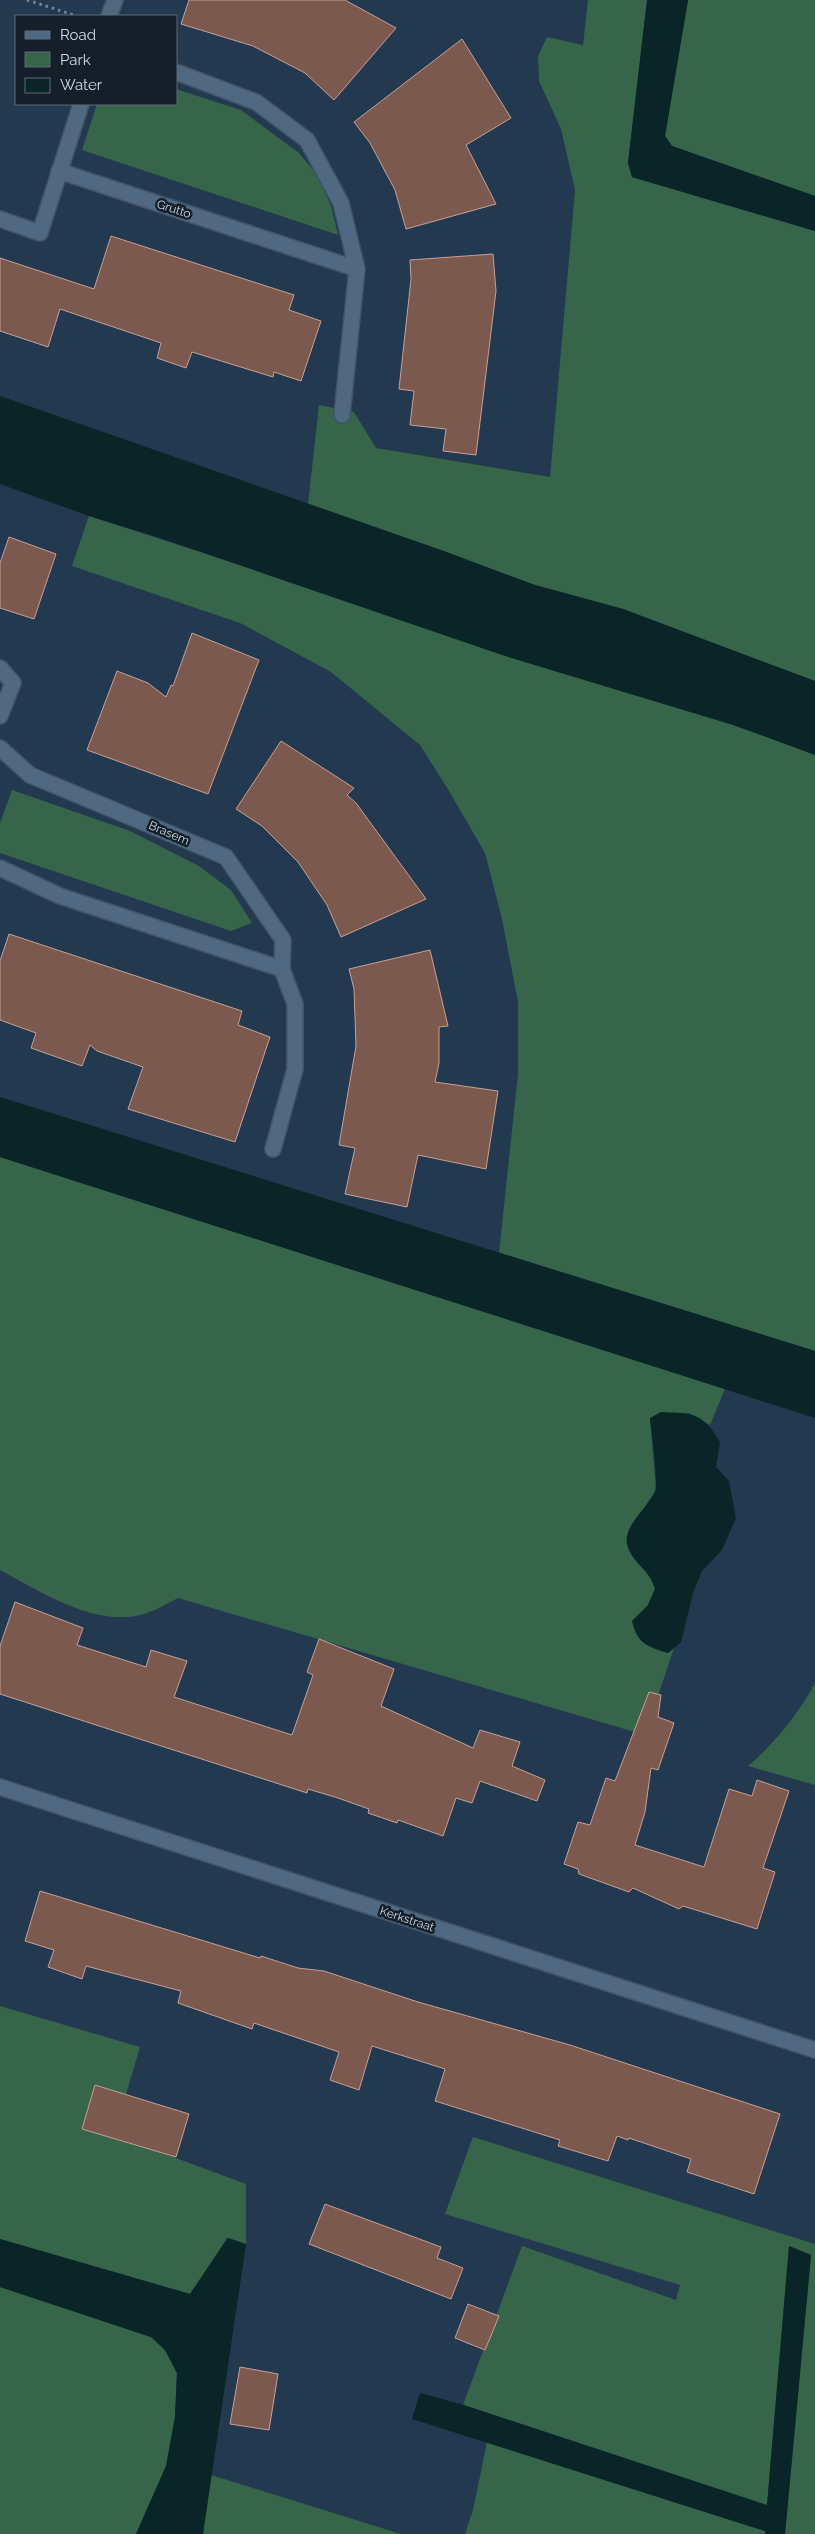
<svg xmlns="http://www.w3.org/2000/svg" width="815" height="2534" viewBox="0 0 815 2534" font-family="Raleway,sans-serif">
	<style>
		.green { fill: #37654a }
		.water { fill: #092527 }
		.building { fill: #7c594f; stroke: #c8a095 }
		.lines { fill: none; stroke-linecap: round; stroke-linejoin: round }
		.minor-casing { stroke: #405467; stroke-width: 18 }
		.tertiary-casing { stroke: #405467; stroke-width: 18 }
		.path { stroke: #748799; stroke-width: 3; stroke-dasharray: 2.5 4; stroke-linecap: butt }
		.minor { stroke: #506982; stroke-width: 15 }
		.tertiary { stroke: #506982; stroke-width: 15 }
		.labels { text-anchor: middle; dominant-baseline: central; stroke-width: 5; stroke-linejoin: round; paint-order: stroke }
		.street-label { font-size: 12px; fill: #cddbe9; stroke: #151f2a }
	</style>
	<rect width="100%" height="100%" fill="#223950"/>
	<path class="green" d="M 588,0 L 647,0 L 628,163 L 632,177 L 815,231 L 815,681 L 623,609 L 535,585 L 308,504 L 319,405 L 354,412 L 376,448 L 550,477 L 575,190 L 561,129 L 539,81 L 538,56 L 547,37 L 583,45 Z
		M 688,0 L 815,0 L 815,196 L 672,146 L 665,136 Z
		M 176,89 L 241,110 L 299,153 L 319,177 L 331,206 L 338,235 L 82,150 L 97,104 L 176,104 Z
		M 89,516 L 769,736 L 815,755 L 815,1351 L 499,1253 L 518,1074 L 518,1002 L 502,919 L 485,853 L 449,791 L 420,745 L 331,672 L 240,623 L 72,566 Z
		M 12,790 L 130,831 L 199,866 L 231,890 L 252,923 L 231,931 L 0,853 L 0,823 Z
		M 0,1157 L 725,1389 L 710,1425 L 689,1413 L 650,1418 L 656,1490 L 628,1532 L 637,1562 L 651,1576 L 655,1589 L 648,1605 L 668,1653 L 674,1648 L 645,1735 L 178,1598 C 168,1603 158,1609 147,1613 C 99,1630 41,1592 0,1570 Z
		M 815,1683 L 815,1785 L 748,1766 C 774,1744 799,1713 815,1683 Z
		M 0,2006 L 140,2047 L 114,2135 L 246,2184 L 246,2244 L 227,2238 L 190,2294 L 0,2239 Z
		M 473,2137 L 815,2244 L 815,2534 L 785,2534 L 811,2255 L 789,2246 L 767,2506 L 463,2405 L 522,2246 L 676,2300 L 680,2285 L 445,2214 Z
		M 0,2287 L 151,2337 L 165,2350 L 177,2373 L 175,2417 L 166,2466 L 136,2534 L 0,2534 Z
		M 487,2442 L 765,2531 L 765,2534 L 465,2534 L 473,2510 Z
		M 211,2475 L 401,2534 L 203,2534 Z"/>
	<path class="water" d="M 647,0 L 688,0 L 665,136 L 672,146 L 815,196 L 815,231 L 632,177 L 628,163 Z
		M 0,396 L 444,551 L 535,585 L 623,609 L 815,681 L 815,755 L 733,725 L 505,656 L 163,539 L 89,516 L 0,484 Z
		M 0,1097 L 815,1351 L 815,1418 L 0,1157 Z
		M 661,1412 C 693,1413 703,1413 720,1442 L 716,1467 L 729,1481 L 736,1518 L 722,1550 L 702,1571 L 693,1593 L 681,1642 L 668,1653 C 647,1647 637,1643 632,1621 L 648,1605 L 655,1589 C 649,1569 635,1565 628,1548 C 620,1527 648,1509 655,1491 C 659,1482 651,1431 650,1418 Z
		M 228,2238 L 246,2244 L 203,2534 L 136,2534 L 166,2466 L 175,2417 L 177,2373 L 165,2350 L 151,2337 L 0,2287 L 0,2239 L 190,2294 Z
		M 789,2246 L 811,2255 L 785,2534 L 765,2534 L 765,2531 L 412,2419 L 420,2393 L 464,2405 L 767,2505 Z"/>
	<path class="building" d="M 189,0 L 345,0 L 396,28 L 334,100 L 305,73 L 253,46 L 181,24 Z
		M 462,39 L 511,118 L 466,145 L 496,204 L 406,229 L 395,190 L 370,143 L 354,122 Z
		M 111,236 L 294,295 L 289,310 L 321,321 L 301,381 L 274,372 L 273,377 L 192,352 L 186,368 L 157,358 L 161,343 L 60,309 L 48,347 L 0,331 L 0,258 L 94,289 Z
		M 493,254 L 496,291 L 476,455 L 443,451 L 446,429 L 410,425 L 414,391 L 399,389 L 411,279 L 410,260 Z
		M 9,537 L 56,554 L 34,619 L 0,608 L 0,563 Z
		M 192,633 L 259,660 L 208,794 L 87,750 L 117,671 L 148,683 L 166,697 L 171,685 L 173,686 Z
		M 281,741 L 354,788 L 347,795 L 356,803 L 426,899 L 341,937 L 327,905 L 298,862 L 262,826 L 236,809 Z
		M 9,934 L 242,1011 L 238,1025 L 270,1037 L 235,1142 L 128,1109 L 143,1067 L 97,1051 L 90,1045 L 82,1066 L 31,1048 L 36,1033 L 0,1020 L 0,961 Z
		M 430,950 L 448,1026 L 439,1027 L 439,1063 L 435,1082 L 498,1091 L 486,1169 L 418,1155 L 407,1207 L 345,1194 L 355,1148 L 339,1145 L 356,1046 L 354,989 L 349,969 Z
		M 15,1602 L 83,1628 L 77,1645 L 146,1667 L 151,1650 L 187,1661 L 174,1697 L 292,1735 L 313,1675 L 307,1672 L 319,1639 L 394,1669 L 381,1706 L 473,1748 L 480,1730 L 520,1742 L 512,1766 L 545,1780 L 537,1801 L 480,1781 L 472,1803 L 456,1798 L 443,1836 L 398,1820 L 397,1823 L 368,1813 L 369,1809 L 338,1798 L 308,1789 L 307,1793 L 0,1694 L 0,1646 Z
		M 649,1692 L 661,1695 L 658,1717 L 674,1723 L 658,1770 L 651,1768 L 645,1812 L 635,1845 L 704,1867 L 729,1789 L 752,1796 L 757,1780 L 789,1791 L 763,1868 L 775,1872 L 757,1929 L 683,1906 L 679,1909 L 633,1888 L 629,1892 L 579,1874 L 578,1869 L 564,1864 L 578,1822 L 590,1825 L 606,1778 L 615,1781 Z
		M 40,1891 L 260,1958 L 261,1956 L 298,1968 L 324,1971 L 418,2002 L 570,2045 L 780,2114 L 754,2194 L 687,2172 L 691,2159 L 629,2138 L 628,2140 L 617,2136 L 608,2161 L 558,2146 L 560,2140 L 435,2101 L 445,2069 L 372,2046 L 359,2090 L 330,2080 L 339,2052 L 254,2023 L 252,2029 L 178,2003 L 181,1991 L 86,1966 L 82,1979 L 48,1967 L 54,1950 L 25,1941 Z
		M 95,2085 L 189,2114 L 176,2157 L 82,2129 Z
		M 325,2204 L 441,2247 L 437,2258 L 463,2268 L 451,2299 L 309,2244 Z
		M 468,2304 L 499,2316 L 485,2350 L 455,2338 Z
		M 240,2367 L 278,2374 L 269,2430 L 230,2424 Z"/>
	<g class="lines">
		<defs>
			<path id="minor" d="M 109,16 L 115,0
				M 176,72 L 256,102 L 307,140 L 341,203 L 357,269 L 342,415
				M 59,171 L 357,269
				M 0,219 L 40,233 L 81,104
				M 0,668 L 13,683 L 0,716
				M 0,748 L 30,775 L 226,857 L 283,940 L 282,969 L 295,1004 L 295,1069 L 273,1149
				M 0,868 L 60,896 L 282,969"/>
			<path id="tertiary" d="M 0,1787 L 815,2050"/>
		</defs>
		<use href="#minor" class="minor-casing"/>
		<use href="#tertiary" class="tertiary-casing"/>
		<path class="path" d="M 27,0 L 77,16"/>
		<use href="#minor" class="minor"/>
		<use href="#tertiary" class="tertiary"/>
	</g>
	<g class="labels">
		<g class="street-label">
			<text transform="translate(174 209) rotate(18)">Grutto</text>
			<text transform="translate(169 833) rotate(23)">Brasem</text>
			<text transform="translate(407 1919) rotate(18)">Kerkstraat</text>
		</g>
	</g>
	<rect x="15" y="15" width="162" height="90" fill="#151f2a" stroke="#5f6a76"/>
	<rect x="25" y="31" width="25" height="8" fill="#506982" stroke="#5f6a76"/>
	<text x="60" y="40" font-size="15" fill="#cddbe9">Road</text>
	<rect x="25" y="52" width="25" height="15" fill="#37654a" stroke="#5f6a76"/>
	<text x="60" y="65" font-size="15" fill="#cddbe9">Park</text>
	<rect x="25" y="78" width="25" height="15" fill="#092527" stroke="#5f6a76"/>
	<text x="60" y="90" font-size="15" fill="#cddbe9">Water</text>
</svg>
